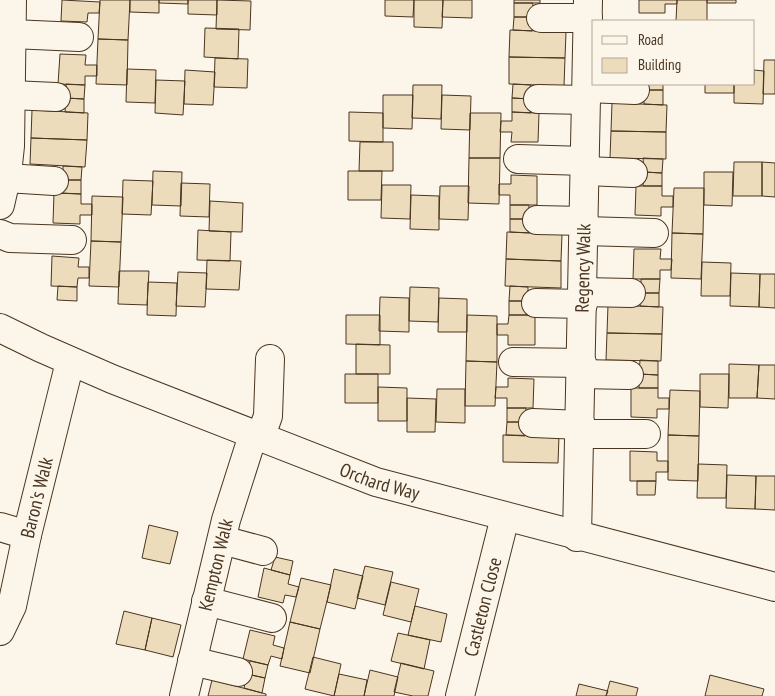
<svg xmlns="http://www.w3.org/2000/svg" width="775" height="696" viewBox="0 0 775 696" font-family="'PT Sans Narrow',sans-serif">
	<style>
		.building { fill: #ecdcbc; stroke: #4a3520 }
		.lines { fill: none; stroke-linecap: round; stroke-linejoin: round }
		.minor-casing { stroke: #4a3520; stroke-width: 30 }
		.minor { stroke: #fbf6e9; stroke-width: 28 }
		.labels { text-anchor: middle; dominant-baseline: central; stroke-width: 4; stroke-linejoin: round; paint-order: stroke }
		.street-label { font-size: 19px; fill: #4a3520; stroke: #fbf6e9 }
	</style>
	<rect width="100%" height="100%" fill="#fbf6e9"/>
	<path class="building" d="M 62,0 L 100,2 L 99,13 L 88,13 L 87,22 L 61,21 Z
		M 100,0 L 130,0 L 128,40 L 98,39 Z
		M 130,0 L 159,0 L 159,13 L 130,12 Z
		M 159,0 L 188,0 L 188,4 L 159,3 Z
		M 188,0 L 217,0 L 217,15 L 188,14 Z
		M 217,0 L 251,1 L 250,30 L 216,29 Z
		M 385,0 L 414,0 L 413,17 L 385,16 Z
		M 414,0 L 443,0 L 442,28 L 414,27 Z
		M 443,0 L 472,0 L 472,18 L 442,17 Z
		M 514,0 L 540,0 L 540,3 L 514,3 Z
		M 639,0 L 677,0 L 677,4 L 665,4 L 665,13 L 639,13 Z
		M 677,0 L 707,0 L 707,21 L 676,21 Z
		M 707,0 L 736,0 L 736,3 L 707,3 Z
		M 514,3 L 533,3 L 532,17 L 514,17 Z
		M 514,17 L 532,17 L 532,31 L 513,30 Z
		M 205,28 L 239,29 L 238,59 L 204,57 Z
		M 510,30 L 566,32 L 565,58 L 509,57 Z
		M 98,39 L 128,40 L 127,85 L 96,84 Z
		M 60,54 L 86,55 L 85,65 L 97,65 L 97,76 L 85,76 L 85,85 L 58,84 Z
		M 509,57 L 565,58 L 564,86 L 509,84 Z
		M 215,58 L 248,59 L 247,88 L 214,87 Z
		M 764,60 L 775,60 L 775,94 L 763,94 Z
		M 127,69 L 156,70 L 155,103 L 126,102 Z
		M 185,70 L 215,72 L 213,105 L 184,104 Z
		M 754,70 L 764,71 L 763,104 L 734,103 L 734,84 L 754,84 Z
		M 156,80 L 185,81 L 183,115 L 155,113 Z
		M 66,84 L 85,85 L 84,99 L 66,98 Z
		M 513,84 L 531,85 L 531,99 L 512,98 Z
		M 644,84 L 663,84 L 663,90 L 644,90 Z
		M 705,84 L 734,84 L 734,93 L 705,93 Z
		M 413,85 L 442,85 L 441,119 L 412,118 Z
		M 644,90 L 663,90 L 663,105 L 644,104 Z
		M 383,95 L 413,95 L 412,129 L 383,128 Z
		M 442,95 L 471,96 L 470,130 L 441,129 Z
		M 66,98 L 84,99 L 84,113 L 65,112 Z
		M 512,98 L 531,99 L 531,113 L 512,112 Z
		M 612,103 L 667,105 L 666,132 L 611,131 Z
		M 32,110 L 88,113 L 87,140 L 31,138 Z
		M 349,112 L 383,113 L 383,142 L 349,141 Z
		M 512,112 L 539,113 L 538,142 L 511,142 L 512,132 L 500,132 L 501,121 L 512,121 Z
		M 470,113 L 501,113 L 500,158 L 469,158 Z
		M 611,131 L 666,132 L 666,159 L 610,158 Z
		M 31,138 L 87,140 L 85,167 L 30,164 Z
		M 360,142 L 393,142 L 393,171 L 359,171 Z
		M 469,158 L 500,158 L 499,204 L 468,203 Z
		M 643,158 L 663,159 L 662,173 L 644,172 Z
		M 734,162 L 762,162 L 762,196 L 733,196 Z
		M 762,162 L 775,163 L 775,197 L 762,196 Z
		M 63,166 L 82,167 L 81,180 L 63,180 Z
		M 153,171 L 182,172 L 181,206 L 152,205 Z
		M 348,171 L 382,171 L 381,200 L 348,200 Z
		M 644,172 L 662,173 L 662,186 L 643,186 Z
		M 704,172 L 733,172 L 732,206 L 704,205 Z
		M 511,175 L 537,176 L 537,205 L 510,205 L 510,195 L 499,195 L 499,184 L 511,184 Z
		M 63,180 L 81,180 L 81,194 L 62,193 Z
		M 123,180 L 153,181 L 151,215 L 122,214 Z
		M 181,183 L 210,184 L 209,217 L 180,216 Z
		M 382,185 L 411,185 L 410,219 L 381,218 Z
		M 440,186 L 469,186 L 468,220 L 439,219 Z
		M 636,186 L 662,186 L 662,196 L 673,196 L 673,207 L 661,207 L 661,216 L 635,215 Z
		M 674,188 L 704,188 L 703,234 L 672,233 Z
		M 54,193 L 81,194 L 81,204 L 92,204 L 92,215 L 80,215 L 80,224 L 53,223 Z
		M 411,195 L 439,196 L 439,230 L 410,229 Z
		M 92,196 L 123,197 L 121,242 L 91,241 Z
		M 210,201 L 243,203 L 242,232 L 209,231 Z
		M 510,205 L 529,205 L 529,219 L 510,219 Z
		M 510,219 L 529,219 L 529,233 L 510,232 Z
		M 198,230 L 231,232 L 230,261 L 197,260 Z
		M 507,232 L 562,234 L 561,261 L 506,259 Z
		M 672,233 L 703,234 L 701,279 L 671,278 Z
		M 91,241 L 121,242 L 119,287 L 89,286 Z
		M 634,249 L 661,249 L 660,259 L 672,259 L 671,270 L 660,270 L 660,279 L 633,279 Z
		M 52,256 L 79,258 L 78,267 L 89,267 L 89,278 L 78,278 L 77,287 L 51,286 Z
		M 506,259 L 561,261 L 561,288 L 505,286 Z
		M 207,260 L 241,261 L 239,290 L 206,289 Z
		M 702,262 L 731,263 L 730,296 L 701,296 Z
		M 119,271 L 149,271 L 147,305 L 118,304 Z
		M 178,272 L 207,273 L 205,307 L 176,306 Z
		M 731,273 L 760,274 L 759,307 L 730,306 Z
		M 760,274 L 775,274 L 775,308 L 759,307 Z
		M 641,279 L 660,279 L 659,293 L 641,293 Z
		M 148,282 L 177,283 L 176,316 L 147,315 Z
		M 58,286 L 77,287 L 77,301 L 57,300 Z
		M 510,286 L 528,287 L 528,301 L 509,301 Z
		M 410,287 L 439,288 L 438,322 L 409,321 Z
		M 641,293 L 659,293 L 659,307 L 640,306 Z
		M 380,297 L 409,298 L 409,332 L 379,331 Z
		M 439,298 L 467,299 L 467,332 L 438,332 Z
		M 509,301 L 528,301 L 528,315 L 509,315 Z
		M 608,305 L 663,307 L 662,334 L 607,333 Z
		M 346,315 L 380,315 L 380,345 L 346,344 Z
		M 467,315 L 497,316 L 497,362 L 466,361 Z
		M 509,315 L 535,315 L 535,345 L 508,345 L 508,335 L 497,335 L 497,324 L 508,324 Z
		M 607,333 L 662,334 L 661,361 L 606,360 Z
		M 356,344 L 390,345 L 390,374 L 356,374 Z
		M 640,360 L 658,361 L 658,375 L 639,374 Z
		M 466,361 L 497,362 L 495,406 L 465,406 Z
		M 729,364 L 759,365 L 757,398 L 729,398 Z
		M 759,365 L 775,365 L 775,399 L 757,398 Z
		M 345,374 L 378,374 L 378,403 L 345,403 Z
		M 639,374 L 658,375 L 658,388 L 639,388 Z
		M 700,374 L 729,374 L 728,408 L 700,407 Z
		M 508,378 L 534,379 L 533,408 L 507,408 L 507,398 L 495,398 L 496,387 L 508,387 Z
		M 378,387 L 407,388 L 407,421 L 378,421 Z
		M 631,388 L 658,388 L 658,398 L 669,398 L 669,409 L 657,409 L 657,418 L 631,417 Z
		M 437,389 L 465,389 L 465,423 L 436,422 Z
		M 670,390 L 700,391 L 699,436 L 668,435 Z
		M 407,398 L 436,399 L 435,432 L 407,432 Z
		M 507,408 L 526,408 L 525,422 L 507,422 Z
		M 507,422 L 525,422 L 525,436 L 506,435 Z
		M 503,435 L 559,436 L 558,463 L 503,462 Z
		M 668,435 L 699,436 L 698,481 L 668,480 Z
		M 630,451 L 657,452 L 657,461 L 668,461 L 668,472 L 656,472 L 656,481 L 630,481 Z
		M 698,464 L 727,465 L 726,498 L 697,498 Z
		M 727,475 L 756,476 L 755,509 L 726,508 Z
		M 756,476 L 775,476 L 775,510 L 755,509 Z
		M 637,481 L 656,481 L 655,495 L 637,495 Z
		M 149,525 L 178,532 L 170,564 L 142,558 Z
		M 275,557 L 293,561 L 290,575 L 271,570 Z
		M 365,566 L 393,572 L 385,605 L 357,598 Z
		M 264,568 L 290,575 L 288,584 L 299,587 L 296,597 L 285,595 L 283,603 L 258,597 Z
		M 334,569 L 363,576 L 355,609 L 327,602 Z
		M 301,578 L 331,585 L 320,629 L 290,622 Z
		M 391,582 L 419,589 L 411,622 L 383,615 Z
		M 415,606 L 447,614 L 441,642 L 408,635 Z
		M 124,611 L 152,618 L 145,650 L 116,644 Z
		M 152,618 L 181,625 L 173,657 L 145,650 Z
		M 290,622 L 320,629 L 310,673 L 280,666 Z
		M 250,630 L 275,636 L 273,645 L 284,648 L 282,659 L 271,656 L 268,665 L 243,659 Z
		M 398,633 L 430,640 L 424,669 L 391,661 Z
		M 313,657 L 341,664 L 334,696 L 305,689 Z
		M 250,661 L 268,665 L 265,678 L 247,674 Z
		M 401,663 L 434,671 L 428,696 L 413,696 L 394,692 Z
		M 370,670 L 398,677 L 394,696 L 364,696 Z
		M 247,674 L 265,678 L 262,693 L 244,688 Z
		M 339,674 L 367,680 L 364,696 L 334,696 Z
		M 710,675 L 764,689 L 762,696 L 705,696 Z
		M 212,680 L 266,694 L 266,696 L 208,696 Z
		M 610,681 L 638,688 L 636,696 L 606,696 Z
		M 579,684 L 608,691 L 606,696 L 576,696 Z"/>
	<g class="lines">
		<defs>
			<g id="minor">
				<path d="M 541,18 L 588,18"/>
				<path d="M 12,34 L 79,37"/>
				<path d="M 587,88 L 635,90"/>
				<path d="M 11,95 L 56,97"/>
				<path d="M 538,99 L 586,100"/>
				<path d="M 518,159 L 585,161"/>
				<path d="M 586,171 L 633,173"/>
				<path d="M 6,178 L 54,181"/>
				<path d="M 0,205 L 7,174 L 10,146 L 12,0"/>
				<path d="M 537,220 L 584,221"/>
				<path d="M 584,231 L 654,233"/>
				<path d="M 0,234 L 10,238 L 72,240"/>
				<path d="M 583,292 L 631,293"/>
				<path d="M 536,303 L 583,304"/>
				<path id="s1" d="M 0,328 L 41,348 L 112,379 L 376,482 L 775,587"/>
				<path d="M 513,362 L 582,363"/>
				<path d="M 581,374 L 629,375"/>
				<path d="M 533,423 L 581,425"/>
				<path d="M 580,434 L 646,434"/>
				<path d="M 260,438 L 268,416 L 270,359"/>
				<path d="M 0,527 L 27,535"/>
				<path id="s2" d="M 577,537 L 588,0"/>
				<path d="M 222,540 L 263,551"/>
				<path d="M 206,601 L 272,618"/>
				<path id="s3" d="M 0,631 L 12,606 L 27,535 L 70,362"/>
				<path d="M 192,661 L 238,672"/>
				<path id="s4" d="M 184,696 L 226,520 L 253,435"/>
				<path id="s5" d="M 460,696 L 505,517"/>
			</g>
		</defs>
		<use href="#minor" class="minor-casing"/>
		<use href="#minor" class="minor"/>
	</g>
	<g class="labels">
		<g class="street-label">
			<text stroke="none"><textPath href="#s2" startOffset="269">Regency Walk</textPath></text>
			<text stroke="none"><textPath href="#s1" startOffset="410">Orchard Way</textPath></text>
			<text stroke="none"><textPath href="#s3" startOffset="139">Baron's Walk</textPath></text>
			<text stroke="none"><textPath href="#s4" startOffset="135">Kempton Walk</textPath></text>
			<text stroke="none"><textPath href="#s5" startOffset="92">Castleton Close</textPath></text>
		</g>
	</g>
	<rect x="592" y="20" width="162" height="65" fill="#fbf6e9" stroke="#b4a999"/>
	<rect x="602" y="36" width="25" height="8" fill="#fbf6e9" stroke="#b4a999"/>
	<text x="638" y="45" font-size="15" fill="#4a3520">Road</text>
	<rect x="602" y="58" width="25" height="15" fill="#ecdcbc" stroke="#b4a999"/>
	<text x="638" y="70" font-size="15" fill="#4a3520">Building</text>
</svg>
